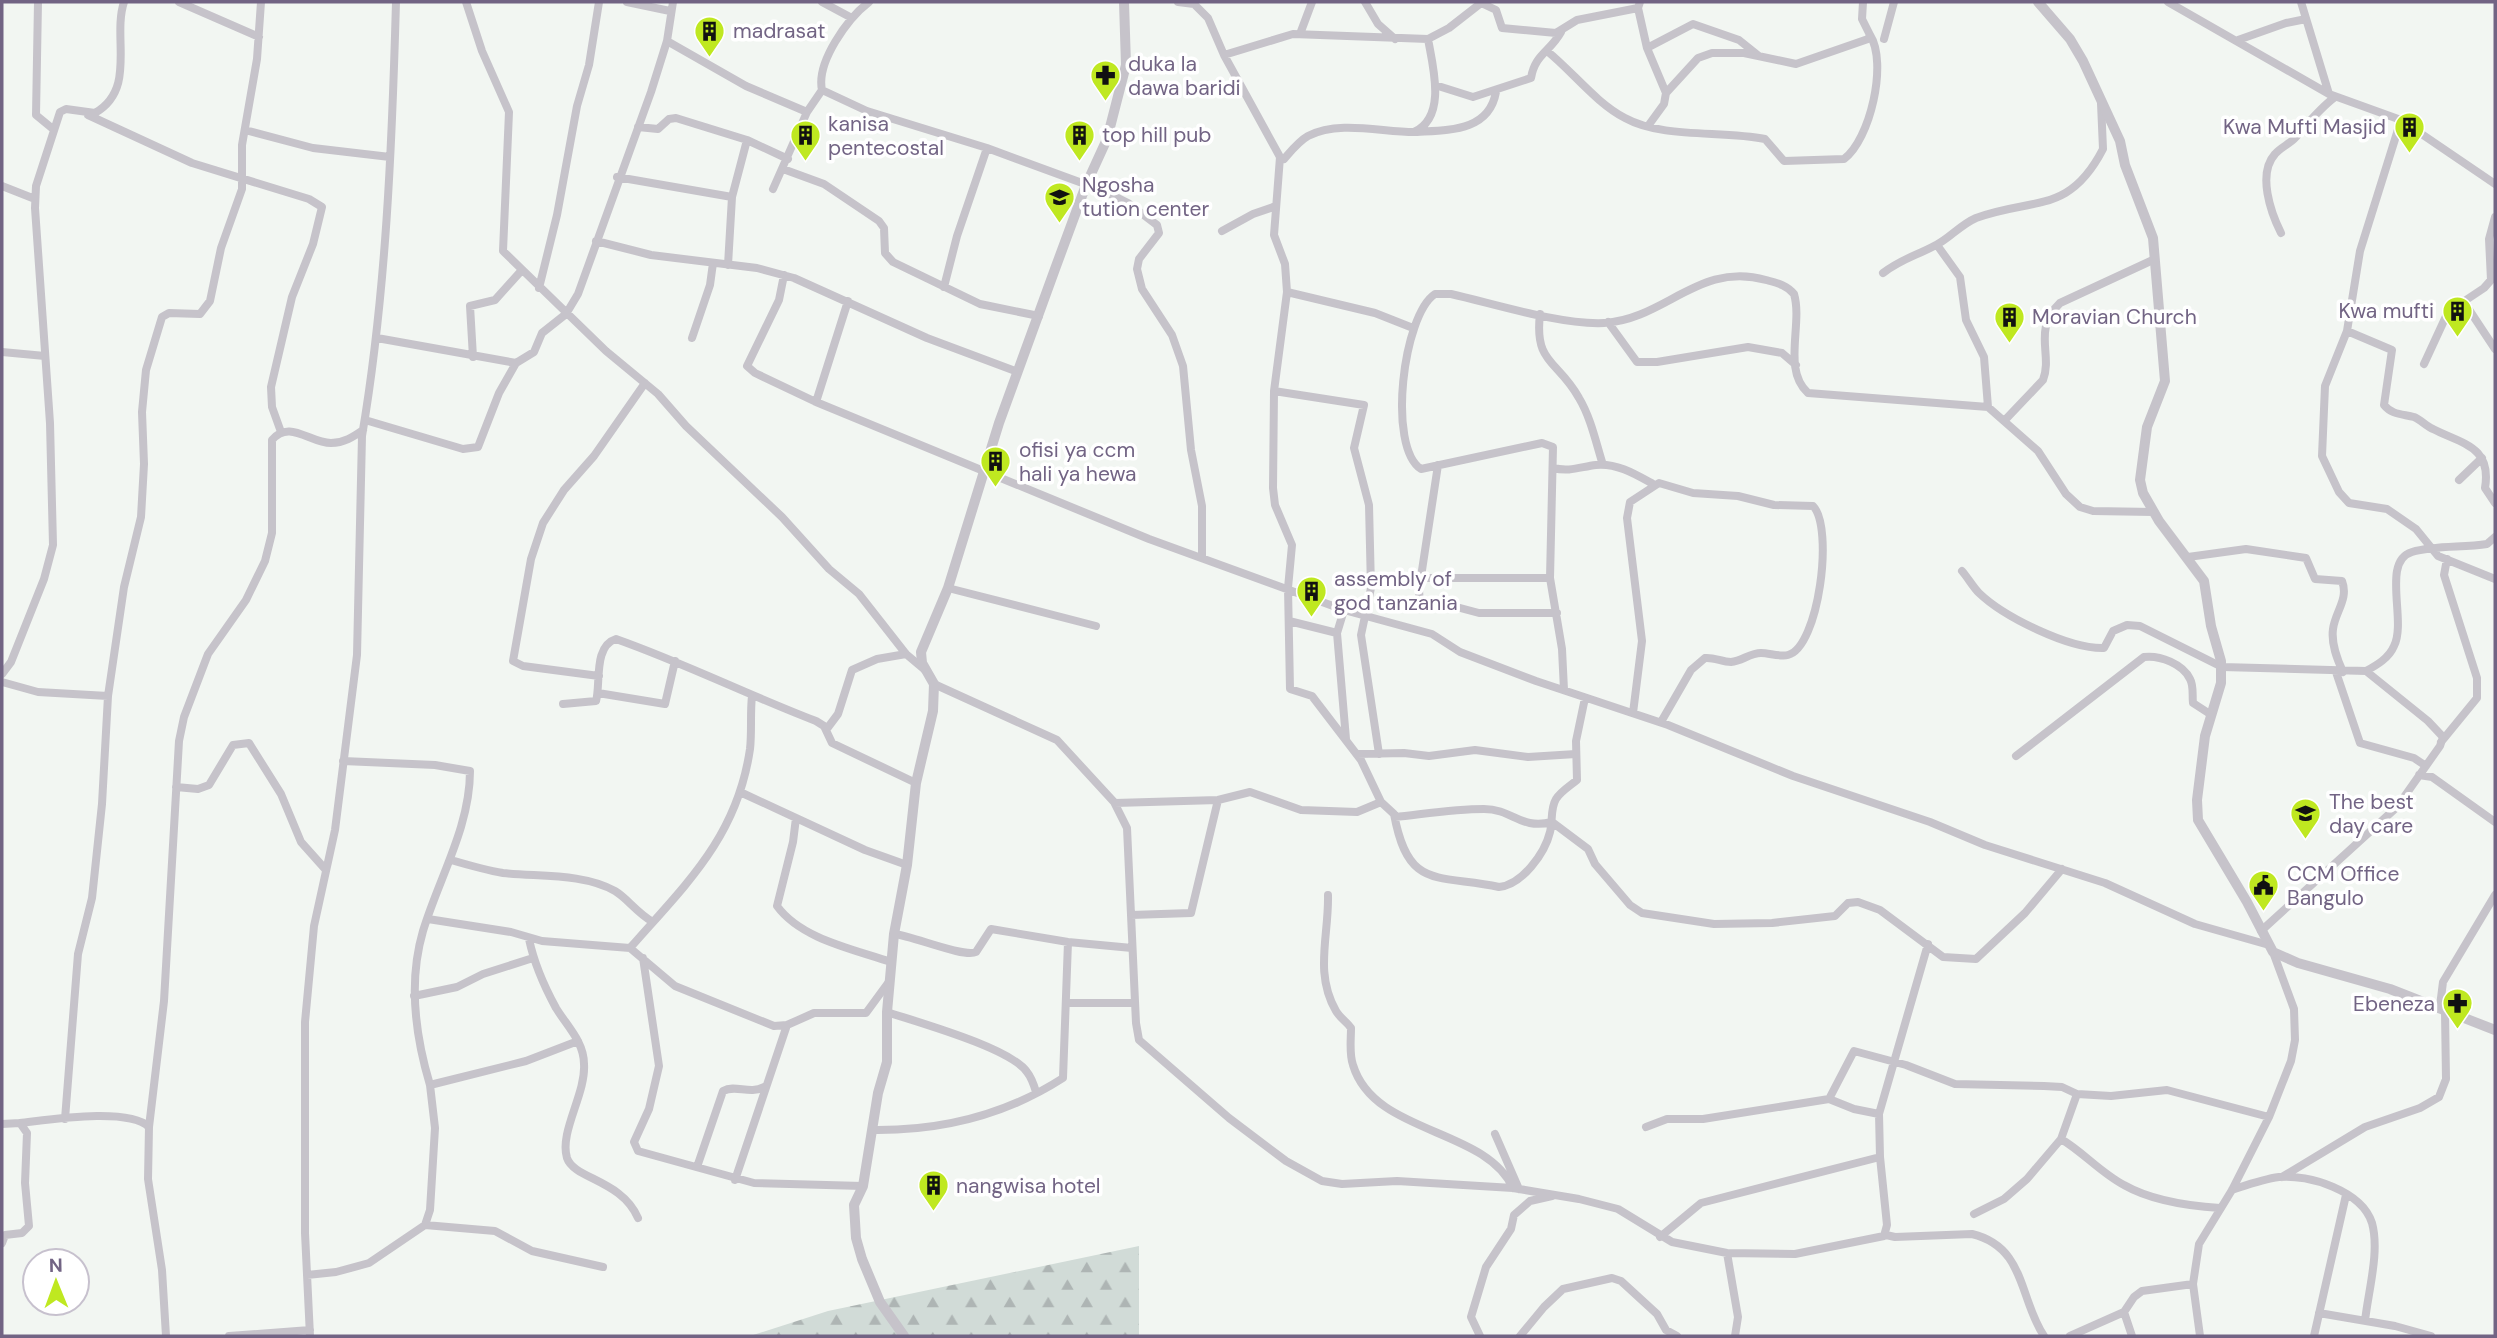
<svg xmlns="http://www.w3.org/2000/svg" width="2497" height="1338" viewBox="0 0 2497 1338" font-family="'DM Sans',sans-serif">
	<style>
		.forest { fill: url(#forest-firs) }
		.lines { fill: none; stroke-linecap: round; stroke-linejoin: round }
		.minor { stroke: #c6c3ca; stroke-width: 8 }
		.tertiary { stroke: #c6c3ca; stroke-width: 10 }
		.labels { text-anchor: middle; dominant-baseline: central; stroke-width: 7; stroke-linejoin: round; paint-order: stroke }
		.poi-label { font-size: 21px; fill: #726484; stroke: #fff; text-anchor: start }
	</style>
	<defs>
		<pattern id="forest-firs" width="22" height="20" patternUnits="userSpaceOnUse" patternTransform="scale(1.75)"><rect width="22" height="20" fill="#d1dbd7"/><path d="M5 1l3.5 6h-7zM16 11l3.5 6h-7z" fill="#aeb5b4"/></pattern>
	</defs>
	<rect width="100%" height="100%" fill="#f2f6f2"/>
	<path class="forest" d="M 1139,1246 L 1139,1336 L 750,1336 L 828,1311 Z"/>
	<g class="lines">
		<path class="minor" d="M 38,2 L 36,115 L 53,129
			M 179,2 L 259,37
			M 466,2 L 482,51 L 509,112 L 503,251 L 606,351 L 658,394 L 686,426 L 782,517 L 829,569 L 859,594 L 906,654 L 925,670
			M 627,2 L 670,11
			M 822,2 L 850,17
			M 869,2 C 848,18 816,62 822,90 L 867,111 L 987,148 L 1104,191 L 1128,203 L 1157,225 L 1159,233 L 1139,259 L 1137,269 L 1142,289 L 1172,335 L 1183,366 L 1191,450 L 1202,506 L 1202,557
			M 1178,2 L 1194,4 L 1208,18 L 1224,55 L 1280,157 L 1274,235 L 1285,264 L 1287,292 L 1274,391 L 1273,488 L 1275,505 L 1292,545 L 1288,588 L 1290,689 L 1312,696 L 1361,760 L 1381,802 L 1394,814 C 1408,890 1436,874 1499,887 C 1522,885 1545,853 1550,832 C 1553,821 1550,809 1556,799 C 1561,791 1570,786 1577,780 L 1576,741 L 1585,698
			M 1365,2 L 1378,24 L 1395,39
			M 1479,2 L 1496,10 L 1502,28 L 1556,33 L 1577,20 L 1638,8 L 1640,2
			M 2168,2 L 2329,94 L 2401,120 L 2495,184
			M 2301,2 L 2329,94
			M 1638,8 L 1647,48 L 1666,93 L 1664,104 L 1648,126
			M 1300,34 L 1312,2
			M 1884,39 L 1894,2
			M 2238,40 L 2286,23 L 2306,19
			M 667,41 L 746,86 L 807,112
			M 1647,48 L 1693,24 L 1739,40 L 1759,56
			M 1547,51 C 1573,72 1596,103 1625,118 C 1663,139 1723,130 1765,139 L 1784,161 L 1844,159 C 1870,140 1888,63 1870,35
			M 1224,55 L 1293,34 L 1428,39 L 1449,28 L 1481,3
			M 1435,85 L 1473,97 L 1531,78 C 1535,54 1550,52 1561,32
			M 1666,93 L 1698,58 L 1712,53 L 1744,53 L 1796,64 L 1868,39 L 1870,35 L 1862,19 L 1863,2
			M 88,115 L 192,163 L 309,199 L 322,207 L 313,244 L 292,297 L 271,387 L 272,407 L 281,432
			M 2401,120 L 2360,251 L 2347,331 L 2325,386 L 2322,456 L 2339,492 L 2349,503 L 2387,509 L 2416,529 L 2438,556 L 2495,579
			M 638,127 L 658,129 L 669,119 L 676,118 L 747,140 L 788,159
			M 245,130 L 313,148 L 390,157
			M 1417,132 C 1450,130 1489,131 1496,92
			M 1284,159 C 1291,151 1299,141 1308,136 C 1339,120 1381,132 1414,132 C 1447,117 1433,67 1428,39
			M 783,169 L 824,184 L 879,221 L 884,228 L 885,253 L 893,262 L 980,304 L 1039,316
			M 617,177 L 732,197
			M 2,186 L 35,199
			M 773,189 L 807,112 L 822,90
			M 1222,231 L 1253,214 L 1276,206
			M 2281,233 C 2271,213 2257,174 2275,154 C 2281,147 2290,144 2296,137 C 2309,122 2319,109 2335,97
			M 596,241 L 651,255 L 757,268 L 794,278 L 927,338 L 1018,372
			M 1937,245 L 1960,277 L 1966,320 L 1984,357 L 1988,407
			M 728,265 L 732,197 L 747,140
			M 1883,273 C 1903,258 1916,256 1936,245 C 1950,238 1960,225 1976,218 C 2033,197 2069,215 2103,149 L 2101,103
			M 784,275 L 779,300 L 747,366 L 755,373 L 816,402 L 1149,539 L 1344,610 L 1432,634 L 1460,652 L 1536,681 L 1668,725 L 1793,776 L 1930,822 L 1985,845 L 2105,883 L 2195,924 L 2269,945
			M 944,287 L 957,236 L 987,148
			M 539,288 L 557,215 L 577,106 L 589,65 L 599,2
			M 1287,292 L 1375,313 L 1413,328
			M 2464,302 L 2495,349
			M 1540,314 C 1534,364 1558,360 1579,398 C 1591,418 1596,443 1603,465
			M 1608,322 L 1637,362 L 1657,362 L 1748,347 L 1782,353 L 1796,365
			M 2347,331 L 2392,350 L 2384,405 C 2392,415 2403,414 2414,417 C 2421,420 2426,426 2433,429 C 2462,444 2492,446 2485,488 L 2495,503
			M 377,338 L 516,363
			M 692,338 L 710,285 L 713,263
			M 2,352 L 45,356
			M 473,357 L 470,306 L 495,300 L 522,270
			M 2424,364 L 2448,312 L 2484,288 L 2491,280 L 2489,239 L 2495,217
			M 1274,391 L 1364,405 L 1354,448 L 1369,505 L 1371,588 L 1361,635 L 1379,754
			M 816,402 L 848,301
			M 365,420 L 463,449 L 478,447 L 499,393 L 516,363 L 534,352 L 542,333 L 566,314 L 578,294 L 651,92 L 667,41 L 673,2
			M 2005,420 L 2043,380 C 2053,354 2032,330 2060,303 L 2155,259
			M 1438,465 L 1419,590 L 1420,604 L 1429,608 L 1449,605 L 1479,613 L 1557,613
			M 1553,468 C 1570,472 1580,467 1596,465 C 1617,463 1635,474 1653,484
			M 2459,480 L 2482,458
			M 2188,557 L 2246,549 L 2306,558 L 2315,579 L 2342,581 C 2349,599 2335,612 2333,629 C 2331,644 2337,659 2343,672
			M 1962,571 C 1968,578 1973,587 1979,593 C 2004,617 2069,649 2104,648 L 2113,631 L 2127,625 L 2140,626 L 2222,667 L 2366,671 C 2377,665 2389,658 2394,646 C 2407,621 2381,561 2412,552 C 2436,545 2463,548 2487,544 L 2495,537
			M 1422,578 L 1550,578
			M 948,588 L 1096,626
			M 1344,610 L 1337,633 L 1346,739
			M 1289,621 L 1337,633
			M 2336,672 L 2360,743 L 2414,758 L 2426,766
			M 2,674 L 11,662 L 44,579 L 53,545 L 50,423 L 35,208 L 36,186 L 60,112 L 66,109 L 95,113 C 137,89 112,38 124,2
			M 599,676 L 523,666 L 513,661 L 531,559 L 543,523 L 564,490 L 594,456 L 645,383
			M 2,682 L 38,692 L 108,696
			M 934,684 L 1057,740 L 1114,802 L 1127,828 L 1136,1023 L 1139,1040 L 1229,1118 L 1286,1161 L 1322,1181 L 1342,1184 L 1397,1181 L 1513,1188 L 1579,1199 L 1618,1209 L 1672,1242 L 1727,1253 L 1795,1254 L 1884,1236 L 1887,1225 L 1880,1157 L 1879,1114 L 1928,944
			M 1564,690 L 1562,649 L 1550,578 L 1553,447 L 1542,443 L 1421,469 C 1387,447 1403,315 1435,294 L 1451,294 C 1495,304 1560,325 1604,323 C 1666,319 1699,261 1766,280 C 1777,283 1787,285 1794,294 C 1803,324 1782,370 1808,393 L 1988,407 L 2038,451 L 2066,494 L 2080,507 L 2093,511 L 2153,512
			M 598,693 L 665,704 L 675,661
			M 563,704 L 596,701 C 601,684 593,646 616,639 C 684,663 748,695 816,721 L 824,726 L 832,743 L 916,783
			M 1633,713 L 1642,641 L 1627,518 L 1630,502 L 1659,483 L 1693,493 L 1738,496 L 1774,505 L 1813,506 C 1834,527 1819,647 1788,655 C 1780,657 1769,653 1761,653 C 1750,653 1742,661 1731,662 C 1722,662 1714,657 1705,658 L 1691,670 L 1661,722
			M 826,730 L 838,714 L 852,670 L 877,659 L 906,654
			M 2441,742 L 2477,698 L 2477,678 L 2444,575 L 2447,559
			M 1357,754 L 1404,753 L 1429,756 L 1475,750 L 1528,757 L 1576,754
			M 2016,756 L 2144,657 C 2160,655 2183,664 2190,679 C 2194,686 2192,695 2193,703 L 2210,714
			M 343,761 L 435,765 L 470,771 C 470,827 439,878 423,931 C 408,982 415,1035 430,1085
			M 2419,775 L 2432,777 L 2495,822
			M 176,787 L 198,789 L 209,785 L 233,745 L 249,743 L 281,794 L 301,842 L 326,870
			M 740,792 L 865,850 L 907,865
			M 1115,803 L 1218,800 L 1250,792 L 1301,810 L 1357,812 L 1381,802
			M 1395,817 C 1424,814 1454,809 1484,809 C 1513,809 1520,830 1552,822 L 1588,849 L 1595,864 L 1630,905 L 1642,913 L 1714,924 L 1772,923 L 1835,916 L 1848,903 L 1858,902 L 1880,910 L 1943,957 L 1976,959 L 2025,913 L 2062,869
			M 796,818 L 793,842 L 777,906 C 801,939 853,949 891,962
			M 451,860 C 468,865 485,870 503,873 C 539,877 583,873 615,891 C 627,898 637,913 653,922
			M 1328,895 C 1329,936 1314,973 1336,1011 C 1340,1018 1347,1022 1351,1028 C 1351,1040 1349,1054 1353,1065 C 1374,1135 1485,1127 1513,1188
			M 1131,915 L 1191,913 L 1218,800
			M 428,919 L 511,932 L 542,941 L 630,948 L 675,986 L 774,1026 L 787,1025 L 814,1013 L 866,1013 L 888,983
			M 2261,931 L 2397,807 L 2440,746 L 2443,737 L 2428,721 L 2366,671
			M 894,934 C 913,936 964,958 976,952 L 991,929 L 1068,942 L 1132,948
			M 529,939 C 534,963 544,986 556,1008 C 567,1026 584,1042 584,1064 C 586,1094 559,1132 567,1158 C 574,1179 622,1180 638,1218
			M 630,948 C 685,885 737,838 750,749 C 752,732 750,713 752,696
			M 643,958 L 659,1066 L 649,1109 L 634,1142 L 638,1151 L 754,1183 L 863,1186
			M 414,996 L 457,987 L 483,974 L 533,958
			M 1066,1003 L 1135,1003
			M 887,1012 C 917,1022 1011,1048 1027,1072 C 1031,1077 1034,1085 1036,1092
			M 1829,1099 L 1854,1109 L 1879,1114
			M 65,1119 L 78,954 L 92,898 L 102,804 L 108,696 L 124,587 L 141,517 L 144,464 L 142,412 L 146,370 L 162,317 L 169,313 L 200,314 L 210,301 L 221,248 L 242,189 L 242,145 L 257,59 L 261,2
			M 20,1123 C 48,1120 128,1107 149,1127 L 148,1179 L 162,1270 L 166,1336
			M 2,1124 L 20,1123 L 27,1133 L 25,1183 L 29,1226 L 22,1233 L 5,1235 L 2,1243
			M 149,1127 L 164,1001 L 179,741 L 184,717 L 208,654 L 246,600 L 265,561 L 272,533 L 272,440 C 289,419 310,443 331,443 C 344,443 353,437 363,430
			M 1646,1127 L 1667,1119 L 1703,1119 L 1829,1099 L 1854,1051 L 1906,1065 L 1955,1084 L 2044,1086 L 2062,1087 L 2077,1094 L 2111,1096 L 2167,1090 L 2269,1117
			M 872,1130 C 941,1131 1004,1116 1063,1078 L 1068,942
			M 1495,1134 L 1519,1189
			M 2061,1139 C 2083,1152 2101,1173 2124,1185 C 2152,1201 2188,1206 2220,1208
			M 697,1167 L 723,1091 C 736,1084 749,1095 764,1087
			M 2282,1177 L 2365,1127 L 2420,1108 L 2439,1097 L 2446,1079 L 2445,1012 L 2440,1006 L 2443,982 L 2495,895
			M 735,1180 L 787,1025
			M 2232,1190 C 2247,1185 2263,1179 2279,1177 C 2309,1174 2362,1191 2372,1223 C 2380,1252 2368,1292 2365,1321
			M 1974,1214 L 2004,1199 L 2027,1179 L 2061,1139 L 2077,1094
			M 425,1225 L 495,1231 L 532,1251 L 603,1267
			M 1886,1235 L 1895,1237 L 1972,1234 C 2026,1247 2019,1299 2044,1336
			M 1660,1237 L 1701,1203 L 1880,1157
			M 1727,1253 L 1738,1317 L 1735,1336
			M 307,1275 L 336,1272 L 369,1263 L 425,1225 L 430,1210 L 435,1128 L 430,1085 L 526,1061 L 578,1041
			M 2124,1312 L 2132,1336
			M 2319,1313 L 2395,1326 L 2431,1336
			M 229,1336 L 310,1330
			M 310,1336 L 305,1233 L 305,1022 L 314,926 L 335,830 L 357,655 L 362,436 C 386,294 392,147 396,2
			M 1480,1336 L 1471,1317 L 1486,1267 L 1511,1229 L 1514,1215 L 1530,1201 L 1552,1196
			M 1520,1336 L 1544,1307 L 1563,1289 L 1612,1278 L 1621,1281 L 1657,1314 L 1666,1330 L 1677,1336
			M 2070,1336 L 2124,1312 L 2134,1297 L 2142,1291 L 2193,1284
			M 2200,1336 L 2193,1284 L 2199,1244 L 2232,1190 L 2269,1117 L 2291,1061 L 2295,1040 L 2294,1009 L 2273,952
			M 2314,1336 L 2346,1195"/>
		<path class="tertiary" d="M 2038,2 L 2070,39 L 2083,61 L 2120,141 L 2125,165 L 2153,238 L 2165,381 L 2147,427 L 2140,480 L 2143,493 L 2159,521 L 2204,581 L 2211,626 L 2221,661 L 2221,683 L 2205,736 L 2197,800 L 2198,820 L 2247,902 L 2273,952 L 2298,963 L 2390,989 L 2495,1030
			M 904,1336 L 880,1302 L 862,1259 L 856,1238 L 854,1205 L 863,1186 L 878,1093 L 887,1062 L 887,1012 L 894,934 L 907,865 L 916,783 L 933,711 L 934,684 L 922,663 L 921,652 L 948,588 L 999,423 L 1055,269 L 1086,185 L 1107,139 L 1126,65 L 1124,2"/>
	</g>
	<defs>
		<symbol id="building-pin" viewBox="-11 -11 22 30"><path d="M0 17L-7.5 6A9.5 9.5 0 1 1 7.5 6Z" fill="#bfe820" stroke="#fff"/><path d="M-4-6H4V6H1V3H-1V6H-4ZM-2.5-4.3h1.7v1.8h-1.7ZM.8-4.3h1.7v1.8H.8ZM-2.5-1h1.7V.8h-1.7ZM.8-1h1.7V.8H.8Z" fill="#111"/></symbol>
		<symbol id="pharmacy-pin" viewBox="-11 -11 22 30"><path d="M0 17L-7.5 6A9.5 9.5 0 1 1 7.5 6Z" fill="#bfe820" stroke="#fff"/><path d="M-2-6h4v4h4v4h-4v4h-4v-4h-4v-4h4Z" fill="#111"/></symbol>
		<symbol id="school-pin" viewBox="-11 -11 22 30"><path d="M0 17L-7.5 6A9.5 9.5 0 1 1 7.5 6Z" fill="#bfe820" stroke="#fff"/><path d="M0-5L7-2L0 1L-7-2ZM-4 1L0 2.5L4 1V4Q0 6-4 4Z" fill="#111"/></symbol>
		<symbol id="civic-pin" viewBox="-11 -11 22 30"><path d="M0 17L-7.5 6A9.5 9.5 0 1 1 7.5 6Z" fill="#bfe820" stroke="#fff"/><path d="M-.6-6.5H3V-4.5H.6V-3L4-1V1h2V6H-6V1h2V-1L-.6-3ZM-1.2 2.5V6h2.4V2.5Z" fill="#111"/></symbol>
	</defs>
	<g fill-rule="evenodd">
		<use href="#building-pin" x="692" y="14" width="35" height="47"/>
		<use href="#pharmacy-pin" x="1088" y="58" width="35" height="47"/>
		<use href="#building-pin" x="2392" y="110" width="35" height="47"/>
		<use href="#building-pin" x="1062" y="118" width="35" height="47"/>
		<use href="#building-pin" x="788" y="118" width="35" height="47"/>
		<use href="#school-pin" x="1042" y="180" width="35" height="47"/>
		<use href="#building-pin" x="2440" y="294" width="35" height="47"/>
		<use href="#building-pin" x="1992" y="300" width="35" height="47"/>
		<use href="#building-pin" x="978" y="444" width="35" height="47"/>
		<use href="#building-pin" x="1294" y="574" width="35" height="47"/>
		<use href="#school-pin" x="2288" y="796" width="35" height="47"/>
		<use href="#civic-pin" x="2246" y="868" width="35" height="47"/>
		<use href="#pharmacy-pin" x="2440" y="986" width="35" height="47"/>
		<use href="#building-pin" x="916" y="1168" width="35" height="47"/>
	</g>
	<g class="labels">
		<g class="poi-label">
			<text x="733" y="31">madrasat</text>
			<text x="1128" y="64">duka la<tspan x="1128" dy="24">dawa baridi</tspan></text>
			<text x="828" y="124">kanisa<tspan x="828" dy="24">pentecostal</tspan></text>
			<text x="2386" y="127" text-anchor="end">Kwa Mufti Masjid</text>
			<text x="1102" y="135">top hill pub</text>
			<text x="1082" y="185">Ngosha<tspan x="1082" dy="24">tution center</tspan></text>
			<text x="2434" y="311" text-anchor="end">Kwa mufti</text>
			<text x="2032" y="317">Moravian Church</text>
			<text x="1019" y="450">ofisi ya ccm<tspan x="1019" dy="24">hali ya hewa</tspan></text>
			<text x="1334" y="579">assembly of<tspan x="1334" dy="24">god tanzania</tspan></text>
			<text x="2329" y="802">The best<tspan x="2329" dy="24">day care</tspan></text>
			<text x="2287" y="874">CCM Office<tspan x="2287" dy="24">Bangulo</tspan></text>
			<text x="2435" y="1004" text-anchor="end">Ebeneza</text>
			<text x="956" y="1186">nangwisa hotel</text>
		</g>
	</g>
	<rect width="2497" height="1338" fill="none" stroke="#726484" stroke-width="7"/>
	<g transform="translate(56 1282) rotate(359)"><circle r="33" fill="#ffffff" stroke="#c7c1ce" stroke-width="2"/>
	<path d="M0-5L12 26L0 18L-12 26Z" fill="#bfe820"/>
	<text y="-10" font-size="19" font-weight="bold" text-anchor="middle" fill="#726484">N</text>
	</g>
</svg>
